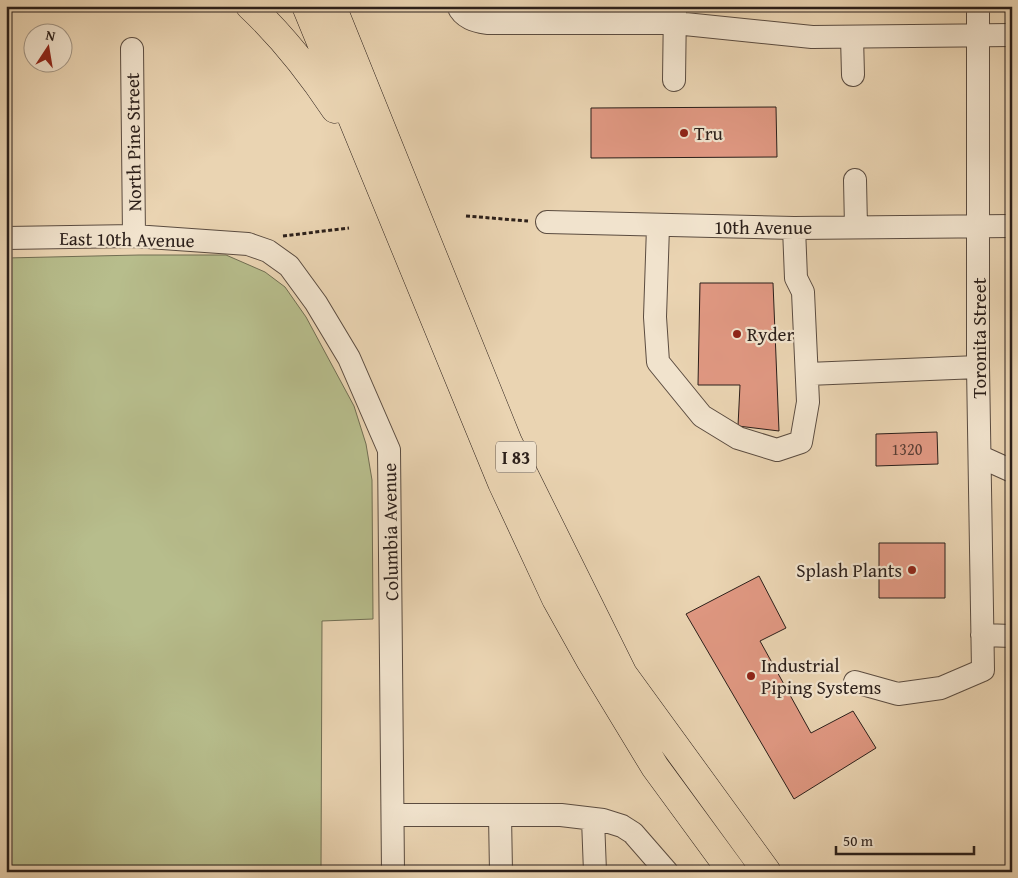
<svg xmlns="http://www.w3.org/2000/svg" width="1018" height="878" viewBox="0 0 1018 878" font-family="'Gentium Book Plus',serif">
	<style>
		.green { fill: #b7bd8c; stroke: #716e53 }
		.building { fill: #e09882; stroke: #2b1f1a }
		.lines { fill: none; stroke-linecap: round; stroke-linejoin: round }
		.minor-casing { stroke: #5b4c40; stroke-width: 24 }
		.highway-casing { stroke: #2b1f1a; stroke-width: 29 }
		.path { stroke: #2b1f1a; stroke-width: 3; stroke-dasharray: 4 2.5; stroke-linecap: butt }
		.minor { stroke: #f1e3cd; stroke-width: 22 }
		.highway { stroke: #ead4b2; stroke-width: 28 }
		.poi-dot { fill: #8f2418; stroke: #f1e3cd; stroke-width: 2 }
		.labels { text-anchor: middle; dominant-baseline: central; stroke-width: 4.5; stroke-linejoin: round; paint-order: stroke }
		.number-label { font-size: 16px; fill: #583d34 }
		.shield { fill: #f1e3cd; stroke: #665a50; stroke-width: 1 }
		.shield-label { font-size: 18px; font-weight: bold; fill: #2b1f1a }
		.poi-label { font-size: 19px; fill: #2b1f1a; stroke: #f1e3cd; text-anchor: start }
		.street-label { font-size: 19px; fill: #2b1f1a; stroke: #f1e3cd }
	</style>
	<rect width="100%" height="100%" fill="#ead4b2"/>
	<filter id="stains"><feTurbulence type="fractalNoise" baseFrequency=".004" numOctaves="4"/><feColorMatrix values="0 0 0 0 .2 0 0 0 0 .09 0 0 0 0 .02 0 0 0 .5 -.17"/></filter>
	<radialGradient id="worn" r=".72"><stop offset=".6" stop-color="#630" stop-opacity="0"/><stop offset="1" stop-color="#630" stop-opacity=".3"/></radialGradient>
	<path class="green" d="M 139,255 L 226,255 L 265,272 L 285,287 L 306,317 L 354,406 L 366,444 L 372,480 L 373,619 L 322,621 L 321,872 L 6,872 L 6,258 Z"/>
	<path class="building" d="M 776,107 L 777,157 L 591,158 L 591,108 Z
		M 700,283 L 773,283 L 779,431 L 738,426 L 740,385 L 698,385 Z
		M 937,432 L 938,464 L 876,466 L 876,434 Z
		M 879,543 L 945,543 L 945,598 L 879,598 Z
		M 759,576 L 786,628 L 760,641 L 811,733 L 853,711 L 876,748 L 794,799 L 686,614 Z"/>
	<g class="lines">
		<defs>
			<path id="minor" d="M 458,6 C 463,18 475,21 487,23 L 675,23 L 812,37 L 1012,35
				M 852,37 L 853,75
				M 132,49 L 134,236
				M 674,80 L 675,6
				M 855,180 L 856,227
				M 547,222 L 794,228 L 1012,226
				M 658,227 L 655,317 L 658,362 L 702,416 L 738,438 L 777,450 L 801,442 L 808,402 L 803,292 L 796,278 L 794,228
				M 6,238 L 134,236 L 248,244 L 268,251 L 289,266 L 316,303 L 349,358 L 389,450 L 393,872
				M 808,374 L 978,367
				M 981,457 L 1012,471
				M 982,635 L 1012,636
				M 855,682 L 898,694 L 941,688 L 983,670 L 978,367 L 978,6
				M 393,815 L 561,815 L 603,820 L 622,826 L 633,833 L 667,872
				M 500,815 L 501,872
				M 593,819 L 595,872"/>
			<path id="highway" d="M 250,6 C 284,38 309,70 335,109
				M 306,6 L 502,483 L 556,599 L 590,660 L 655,767 L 732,872
				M 332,6 L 508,442 L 623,674 L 767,872"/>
		</defs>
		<use href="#minor" class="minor-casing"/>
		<use href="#highway" class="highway-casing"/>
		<path class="path" d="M 466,216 L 528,221
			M 283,236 L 349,228"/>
		<use href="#minor" class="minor"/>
		<use href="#highway" class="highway"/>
	</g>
	<g class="poi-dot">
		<circle cx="684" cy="133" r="5"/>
		<circle cx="737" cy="334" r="5"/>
		<circle cx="912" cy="570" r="5"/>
		<circle cx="751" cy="676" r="5"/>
	</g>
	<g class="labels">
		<g class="number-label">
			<text x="907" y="449">1320</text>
		</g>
		<rect class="shield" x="496" y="441.5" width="40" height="31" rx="4"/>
		<g class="shield-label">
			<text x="516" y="457">I 83</text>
		</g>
		<g class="poi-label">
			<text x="694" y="133">Tru</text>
			<text x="747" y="334">Ryder</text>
			<text x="902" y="570" text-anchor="end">Splash Plants</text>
			<text x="761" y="665">Industrial<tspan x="761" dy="22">Piping Systems</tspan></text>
		</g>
		<g class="street-label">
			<text transform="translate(133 142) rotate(-91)">North Pine Street</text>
			<text x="763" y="227">10th Avenue</text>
			<text transform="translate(127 239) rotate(1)">East 10th Avenue</text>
			<text transform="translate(979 338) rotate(-90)">Toronita Street</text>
			<text transform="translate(390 532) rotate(-91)">Columbia Avenue</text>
		</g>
	</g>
	<rect width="1018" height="878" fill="none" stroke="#ead4b2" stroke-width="25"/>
	<rect x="8" y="8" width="1003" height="863" fill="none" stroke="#2b1f1a" stroke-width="2.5"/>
	<rect x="12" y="12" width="993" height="853" fill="none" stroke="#2b1f1a"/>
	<g transform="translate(48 48) rotate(12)"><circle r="24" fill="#f1e3cd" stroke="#a29585"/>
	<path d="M0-4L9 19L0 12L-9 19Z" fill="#8f2418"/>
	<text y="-8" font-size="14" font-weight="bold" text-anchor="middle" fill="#2b1f1a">N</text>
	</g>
	<path d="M836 846v8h138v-8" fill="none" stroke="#2b1f1a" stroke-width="2.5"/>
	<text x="843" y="846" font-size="15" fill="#2b1f1a" stroke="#f1e3cd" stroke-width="4" paint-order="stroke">50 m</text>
	<rect width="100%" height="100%" filter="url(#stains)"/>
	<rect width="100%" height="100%" fill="url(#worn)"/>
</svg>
